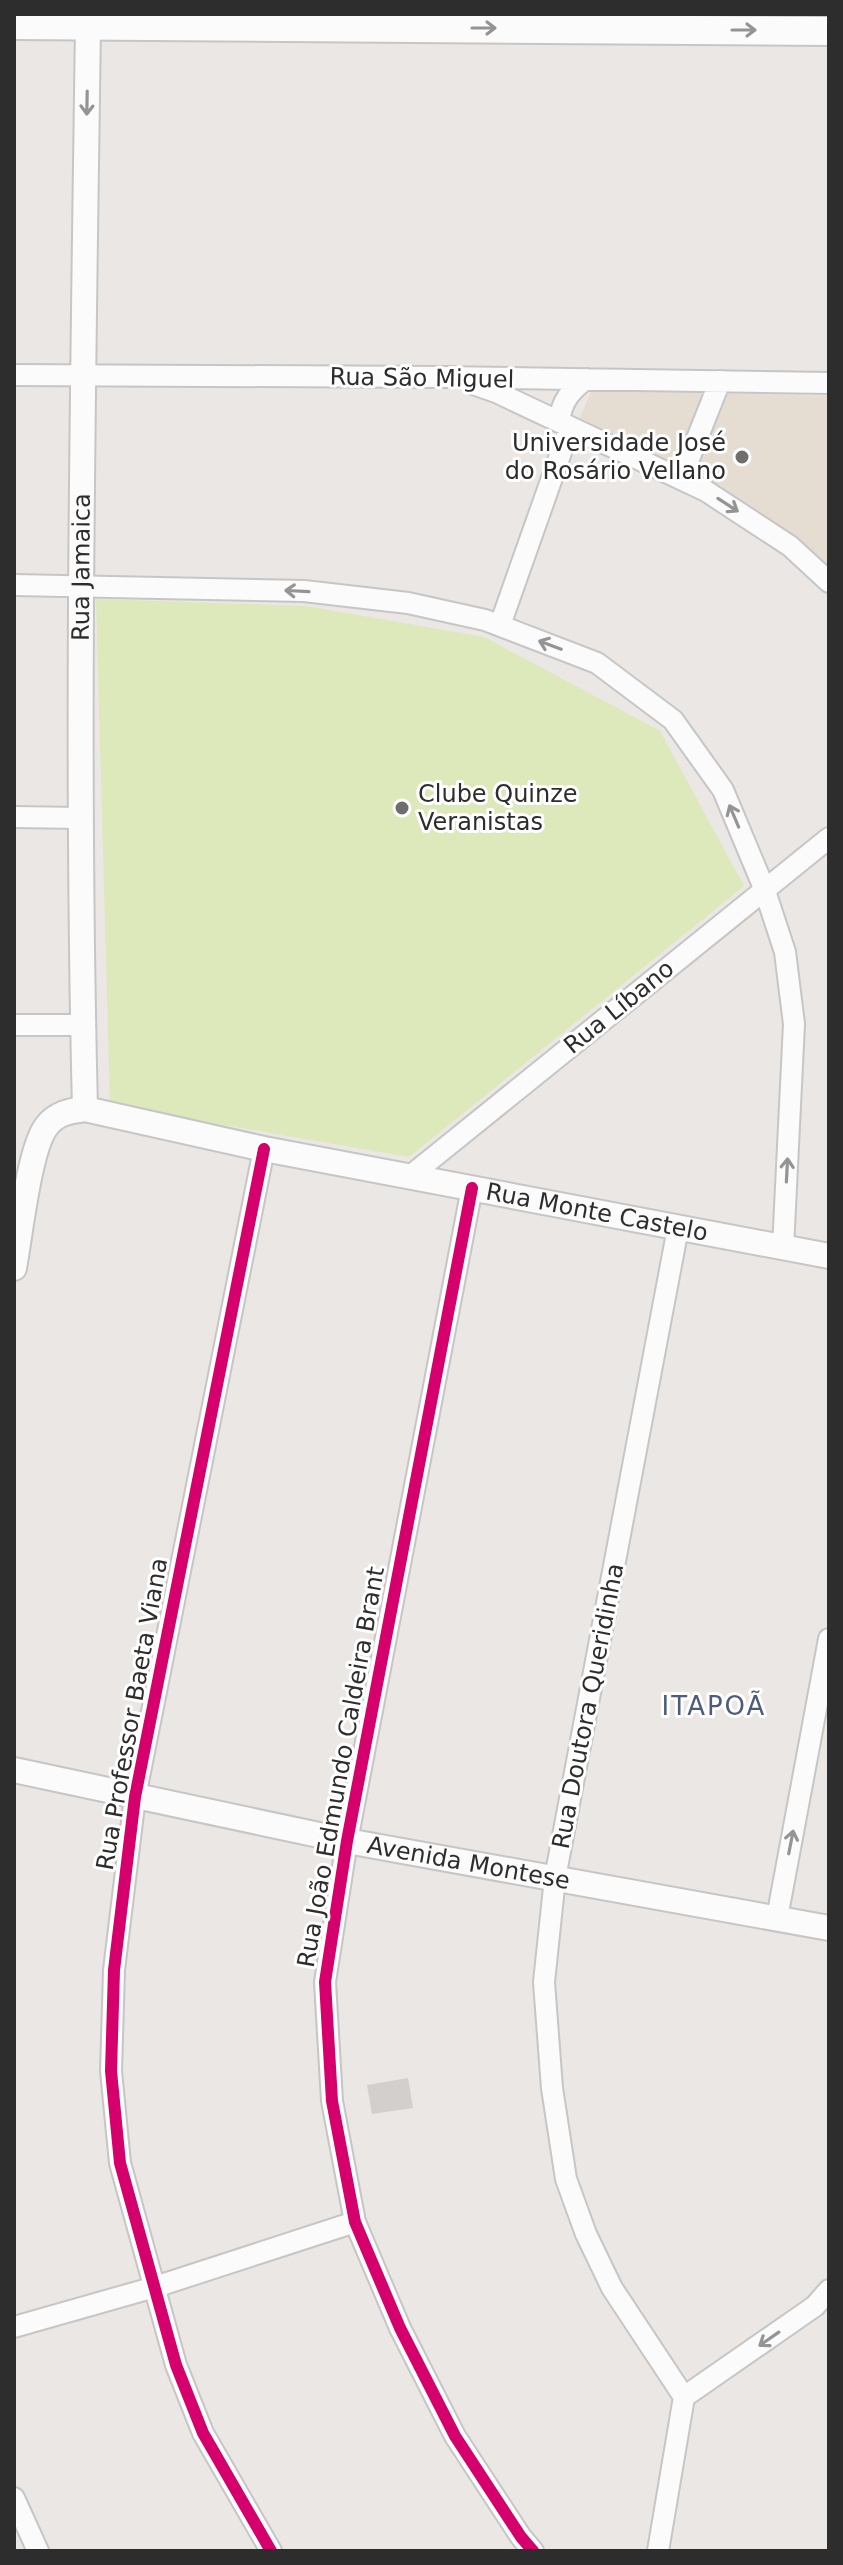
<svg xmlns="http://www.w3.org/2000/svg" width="843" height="2565" viewBox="0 0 843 2565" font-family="'DejaVu Sans',sans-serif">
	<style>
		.education { fill: #e5ddd2 }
		.pitch { fill: #dde9bb }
		.building { fill: #d2cfcd }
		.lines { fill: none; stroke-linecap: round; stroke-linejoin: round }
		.minor-casing { stroke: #c6c6c6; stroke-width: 24 }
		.tertiary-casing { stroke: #c6c6c6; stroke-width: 28 }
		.secondary-casing { stroke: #c6c6c6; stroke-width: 32 }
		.minor { stroke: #fcfbfb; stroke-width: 20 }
		.tertiary { stroke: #fcfbfb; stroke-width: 24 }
		.secondary { stroke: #fcfbfb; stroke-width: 28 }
		.cycleway-casing { stroke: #fff; stroke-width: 17 }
		.cycleway { stroke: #d6006c; stroke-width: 12 }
		.oneway { stroke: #949494 }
		.poi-dot { fill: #6f6e6d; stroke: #fff; stroke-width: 3 }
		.labels { text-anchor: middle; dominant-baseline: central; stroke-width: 6; stroke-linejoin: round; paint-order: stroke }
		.street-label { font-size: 24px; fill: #2d2d2d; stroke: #fff }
		.poi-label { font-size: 24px; fill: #2d2d2d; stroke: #fff; text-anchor: end }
		.neighbourhood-label { font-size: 26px; letter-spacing: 2px; fill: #4d5c7e; stroke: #fff }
	</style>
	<rect width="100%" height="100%" fill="#eae7e4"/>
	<path class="education" d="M 592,390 L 829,396 L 829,576 L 792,542 L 720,485 L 578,422 Z"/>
	<path class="pitch" d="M 96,599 L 306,606 L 484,637 L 660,731 L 744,886 L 409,1157 L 110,1105 Z"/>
	<path class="building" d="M 408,2078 L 413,2108 L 372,2114 L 367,2085 Z"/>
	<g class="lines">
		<defs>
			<path id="minor" d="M 14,375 L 442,377 L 829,383
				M 473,384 L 496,392 L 706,491 L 790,546 L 829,582
				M 559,421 C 562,401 570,391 586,379
				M 681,479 L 720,381
				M 14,585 L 304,591 L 408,603 L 485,620 L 597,663 L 673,720 L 723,790 L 764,888 L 785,952 L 794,1024 L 783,1248
				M 500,625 L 570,427
				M 14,817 L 80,818
				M 14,1025 L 83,1025
				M 264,1149 L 135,1797 L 114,1970 L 111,2071 L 120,2163 L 176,2365 L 203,2433 L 271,2551
				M 409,1177 L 829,838
				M 472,1188 L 347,1841 L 325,1982 L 332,2101 L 355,2222 L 400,2328 L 455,2436 L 521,2537 L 533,2551
				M 678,1228 L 555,1878 L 544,1982 L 552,2088 L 566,2179 L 586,2234 L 612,2288 L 684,2397
				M 777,1918 L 829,1639
				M 14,2327 L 155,2287 L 355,2222
				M 684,2397 L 815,2306 L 829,2290
				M 14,2498 L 38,2551
				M 658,2551 L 684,2397"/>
			<g id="tertiary">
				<path id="s1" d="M 85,1109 C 76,748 83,386 88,25"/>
				<path id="s2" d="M 14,1268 C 20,1236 29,1150 46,1127 C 56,1113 70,1111 85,1109 L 264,1149 L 829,1256"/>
				<path id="s3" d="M 14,1770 L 347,1841 L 829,1928"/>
			</g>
			<path id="secondary" d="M 14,25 L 829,31"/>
		</defs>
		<use href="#minor" class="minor-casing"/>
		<use href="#tertiary" class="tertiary-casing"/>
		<use href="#secondary" class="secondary-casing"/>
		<use href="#minor" class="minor"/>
		<use href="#tertiary" class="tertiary"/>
		<use href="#secondary" class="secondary"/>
		<defs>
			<path id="cycleway" d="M 264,1149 L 135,1797 L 114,1970 L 111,2071 L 120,2163 L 176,2365 L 203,2433 L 271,2551
				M 472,1188 L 347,1841 L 325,1982 L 332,2101 L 355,2222 L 400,2328 L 455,2436 L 521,2537 L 533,2551"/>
		</defs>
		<use href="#cycleway" class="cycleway-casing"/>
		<use href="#cycleway" class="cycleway"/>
	</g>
	<defs><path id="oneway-shaft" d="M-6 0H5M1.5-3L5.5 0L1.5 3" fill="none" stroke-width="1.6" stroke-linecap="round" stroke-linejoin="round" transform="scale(2)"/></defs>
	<g class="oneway">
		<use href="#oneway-shaft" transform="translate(484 28)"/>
		<use href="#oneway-shaft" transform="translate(744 30)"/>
		<use href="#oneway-shaft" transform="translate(87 103) rotate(91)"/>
		<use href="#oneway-shaft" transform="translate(728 505) rotate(33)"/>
		<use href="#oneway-shaft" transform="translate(297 591) rotate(-177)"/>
		<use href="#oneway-shaft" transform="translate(550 645) rotate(-159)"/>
		<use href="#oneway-shaft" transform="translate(734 816) rotate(-113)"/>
		<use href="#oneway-shaft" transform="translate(787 1170) rotate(-87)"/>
		<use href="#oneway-shaft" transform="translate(791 1842) rotate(-79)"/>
		<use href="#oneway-shaft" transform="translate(769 2339) rotate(145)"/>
	</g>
	<g class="poi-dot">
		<circle cx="742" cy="457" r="8"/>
		<circle cx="402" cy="808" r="8"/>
	</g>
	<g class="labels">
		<g class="street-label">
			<text transform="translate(422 378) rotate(1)">Rua São Miguel</text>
			<text stroke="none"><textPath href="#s1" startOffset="542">Rua Jamaica</textPath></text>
			<text transform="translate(619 1007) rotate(-39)">Rua Líbano</text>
			<text stroke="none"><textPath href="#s2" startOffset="712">Rua Monte Castelo</textPath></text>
			<text transform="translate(588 1706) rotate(-79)">Rua Doutora Queridinha</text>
			<text transform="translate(132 1714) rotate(-80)">Rua Professor Baeta Viana</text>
			<text transform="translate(341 1767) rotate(-80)">Rua João Edmundo Caldeira Brant</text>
			<text stroke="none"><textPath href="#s3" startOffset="464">Avenida Montese</textPath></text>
		</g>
		<g class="poi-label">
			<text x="726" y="443">Universidade José<tspan x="726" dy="28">do Rosário Vellano</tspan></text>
			<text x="418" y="794" text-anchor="start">Clube Quinze<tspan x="418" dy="28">Veranistas</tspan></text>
		</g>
		<g class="neighbourhood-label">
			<text x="714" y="1706">ITAPOÃ</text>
		</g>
	</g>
	<rect width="843" height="2565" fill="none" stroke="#2d2d2d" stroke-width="32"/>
</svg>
